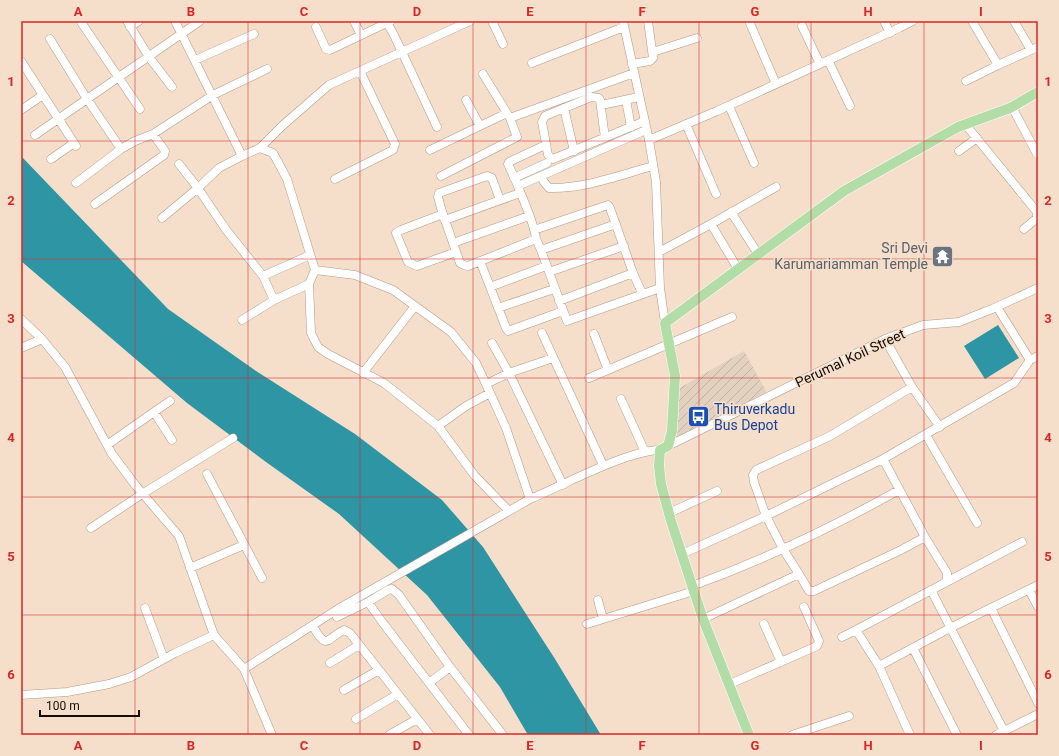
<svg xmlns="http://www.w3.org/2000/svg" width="1059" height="756" viewBox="0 0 1059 756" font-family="Roboto,sans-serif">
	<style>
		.industrial { fill: url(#industrial-furrows) }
		.water { fill: #2e95a4 }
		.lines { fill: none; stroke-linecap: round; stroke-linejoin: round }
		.minor-casing { stroke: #b09a87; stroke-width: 9 }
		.major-casing { stroke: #fff; stroke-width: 11 }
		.minor { stroke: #fff; stroke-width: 8 }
		.major { stroke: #b3dda6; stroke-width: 10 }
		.grid { fill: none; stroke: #d62828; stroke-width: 1; stroke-opacity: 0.55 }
		.labels { text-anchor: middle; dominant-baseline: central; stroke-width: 3.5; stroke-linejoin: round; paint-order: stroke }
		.worship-label { font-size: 14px; fill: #5b616d; stroke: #f5deca; text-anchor: end }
		.street-label { font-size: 14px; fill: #150d06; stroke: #f5deca }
		.transit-label { font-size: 14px; fill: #164399; stroke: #f5deca; text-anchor: start }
		.neatline { fill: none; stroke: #d62828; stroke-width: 1.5 }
		.grid-label { font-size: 13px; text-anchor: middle; font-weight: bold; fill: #d62828 }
	</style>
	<defs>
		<pattern id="industrial-furrows" width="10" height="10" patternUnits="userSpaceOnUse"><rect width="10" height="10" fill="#e3d1c0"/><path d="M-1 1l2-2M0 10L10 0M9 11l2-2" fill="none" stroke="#c2b2a4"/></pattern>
	</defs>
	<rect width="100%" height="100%" fill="#f5deca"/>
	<path class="industrial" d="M 744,351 L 767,393 L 674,441 L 676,390 Z"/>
	<path class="water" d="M 21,156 L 168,309 L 256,371 L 355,434 L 442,500 L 483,547 L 555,659 L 601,735 L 528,735 L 500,687 L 427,595 L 339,514 L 266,462 L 187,403 L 21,261 Z
		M 998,325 L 1019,358 L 985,379 L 964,346 Z"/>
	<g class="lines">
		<defs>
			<path id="minor" d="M 127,21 L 149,57 L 172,87
				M 175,21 L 242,156 L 260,148 L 282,126 L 329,85 L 470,21
				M 354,21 L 361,35
				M 386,21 L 394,35 L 437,127
				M 492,21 L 503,44
				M 623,21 L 649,140 L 656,182 L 660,288 L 665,323
				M 749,21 L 776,84
				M 884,21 L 890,33
				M 972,21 L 998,65 L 1038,47
				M 1014,21 L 1031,50
				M 81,22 L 140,109
				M 802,26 L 820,64
				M 130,27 L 139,21
				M 316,27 L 326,49 L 330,50 L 391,21
				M 50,39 L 87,99 L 121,149
				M 653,52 L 697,38
				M 195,60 L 254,34
				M 828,60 L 850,106
				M 21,61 L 76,146
				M 532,63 L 624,27
				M 632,64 L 650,61 L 653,58 L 648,21
				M 966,81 L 998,65
				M 466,100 L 480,126
				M 626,100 L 631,127
				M 601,105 L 639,97
				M 729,106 L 754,163
				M 1012,107 L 1037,154
				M 564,108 L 574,151
				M 21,110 L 43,95
				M 510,118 L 634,73
				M 686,124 L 716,194
				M 965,124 L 1037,212 L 1037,218 L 1024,229
				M 35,135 L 200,21
				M 605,138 L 600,100 L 599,98 L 591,97 L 545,116 L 542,122 L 548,155 L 553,159 L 645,121
				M 649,140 L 717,111 L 899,28 L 913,21
				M 260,148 L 273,153 L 287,179 L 315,270 L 355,275 L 393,290 L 451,332 L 476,363 L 486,384 L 506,428 L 530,499
				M 430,150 L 507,113
				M 959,151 L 977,138
				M 51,159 L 74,143
				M 179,164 L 197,187 L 227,231 L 263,276 L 274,300
				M 441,176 L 517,137 L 510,118 L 483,74
				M 541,176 L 544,182 L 549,188 C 584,189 620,175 653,166
				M 514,178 L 547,163
				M 335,179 L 393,150 L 395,144 L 360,71
				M 76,183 L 121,149 L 135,141 L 153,134 L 213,95 L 267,69
				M 518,186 L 508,164 L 509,162 L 541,147
				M 520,193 L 445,220 L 460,263 L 464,265 L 468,266 L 536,239 C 535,225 523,200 518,186 L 646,130
				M 95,204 L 164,155 L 165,151 L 153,134
				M 731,212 L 758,254
				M 443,214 L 401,230 L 396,233 L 408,262 L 417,266 L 456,252
				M 162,218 L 198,188 L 219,168 L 242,156
				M 444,219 L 438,197 L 439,193 L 487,176 L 492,178 L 500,200
				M 534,230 L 608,205 L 610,208 L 633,273 L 642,293
				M 536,239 L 541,250 L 567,321 L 660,288
				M 453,243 L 529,216
				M 541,250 L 616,224
				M 659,252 L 711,224
				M 480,261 L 506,328 L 508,331 L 563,311
				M 738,269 L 711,224 L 776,187
				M 315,270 L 309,284 L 311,333 L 318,347 L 328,354 L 384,383 L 438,426 L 475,476 L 509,511
				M 549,272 L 624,246
				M 263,276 L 310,255
				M 490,287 L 546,266
				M 559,301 L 633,273
				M 498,308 L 554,289
				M 21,319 L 42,339 L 65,367 L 112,454 L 136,486 L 179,536 L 214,635 L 244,669 L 272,735
				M 242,320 L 274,300 L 309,284
				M 542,333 L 603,465
				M 594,334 L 608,370
				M 885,339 L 912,387 L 940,427
				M 21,348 L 42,339
				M 553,358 L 509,373 L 563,485
				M 1030,360 L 1038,356
				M 363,373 L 415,306
				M 589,378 L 732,317
				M 486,384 L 509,373 L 492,343
				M 621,399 L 645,452
				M 154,412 L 170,401
				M 438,426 L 466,406 L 490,393
				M 926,435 L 977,523
				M 107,445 L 154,412 L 172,440
				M 668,446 L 885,339 L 923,325 L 959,322 L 992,309 L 1038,288
				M 883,459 L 1014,383 L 1030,360 L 997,307
				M 207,474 L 262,578
				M 669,513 L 717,491
				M 91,528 L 142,494 L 233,438
				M 682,554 L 766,516 L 883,459 L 925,537 L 947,573 L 947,579 L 945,583
				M 190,568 L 244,545
				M 799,574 L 783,549 L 766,516 L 754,482 L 753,475 L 756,470 L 830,436 L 912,387
				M 692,586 C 764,560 833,527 899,490
				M 931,590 L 1004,731
				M 1029,590 L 1038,607
				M 598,600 L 603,619
				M 368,602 L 383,623 L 469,735
				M 145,608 L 164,659
				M 991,608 L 1038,703
				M 337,617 L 368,602 L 388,590 L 392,589 L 399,595 L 450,667 L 503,735
				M 703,619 L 799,574 L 809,591 L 814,591 L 901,550 L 925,537
				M 587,624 L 694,591
				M 764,624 L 781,662
				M 314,628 C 327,651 327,638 344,630 L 350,633 L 430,735
				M 856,630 L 1022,542
				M 842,637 L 856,630 L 879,666 L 950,628 L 1038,585
				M 913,648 L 957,735
				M 330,663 L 359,645
				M 879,666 L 910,735
				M 244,669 L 338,609 L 530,499 C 563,485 594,468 627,457 C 638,454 648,450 660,450
				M 429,683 L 450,667
				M 730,684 L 817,646 L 819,641 L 804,607
				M 344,690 L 379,670
				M 21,695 L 67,692 L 109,684 L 131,677 L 175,653 L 214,635
				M 356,719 L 398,694
				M 389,735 L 417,719
				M 792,735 L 849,716
				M 996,735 L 1038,714"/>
			<path id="major" d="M 749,735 L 703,619 L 671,521 L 661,484 L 659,466 L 660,450 L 668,446 L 672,431 L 675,376 L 665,323 L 844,191 L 958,127 L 1010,108 L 1038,92"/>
		</defs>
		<use href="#minor" class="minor-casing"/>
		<use href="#major" class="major-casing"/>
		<use href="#minor" class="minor"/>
		<use href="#major" class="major"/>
	</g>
	<path class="grid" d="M 135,21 L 135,735M 248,21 L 248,735M 360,21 L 360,735M 473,21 L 473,735M 586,21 L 586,735M 699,21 L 699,735M 811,21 L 811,735M 924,21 L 924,735M 21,141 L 1038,141M 21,259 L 1038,259M 21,378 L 1038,378M 21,497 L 1038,497M 21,615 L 1038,615"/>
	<defs>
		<symbol id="temple-square" viewBox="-11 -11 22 22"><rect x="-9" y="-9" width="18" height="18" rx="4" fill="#6b7280" stroke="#f5deca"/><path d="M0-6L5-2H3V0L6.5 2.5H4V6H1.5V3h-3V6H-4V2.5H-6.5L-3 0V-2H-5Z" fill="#fff"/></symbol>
		<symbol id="bus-square" viewBox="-11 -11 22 22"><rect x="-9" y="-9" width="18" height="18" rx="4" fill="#1a4fb4" stroke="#f5deca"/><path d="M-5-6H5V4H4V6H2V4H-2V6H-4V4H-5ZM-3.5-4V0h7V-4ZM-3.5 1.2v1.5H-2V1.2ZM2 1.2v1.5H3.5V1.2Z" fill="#fff"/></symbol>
	</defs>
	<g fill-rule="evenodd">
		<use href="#temple-square" x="930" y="244" width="25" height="25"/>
		<use href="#bus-square" x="686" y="404" width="25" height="25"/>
	</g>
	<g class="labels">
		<g class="worship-label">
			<text x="928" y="248">Sri Devi<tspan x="928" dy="16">Karumariamman Temple</tspan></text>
		</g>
		<g class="street-label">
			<text transform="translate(850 358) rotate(-25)">Perumal Koil Street</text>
		</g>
		<g class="transit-label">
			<text x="714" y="409">Thiruverkadu<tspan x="714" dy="16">Bus Depot</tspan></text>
		</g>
	</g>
	<rect width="1059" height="756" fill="none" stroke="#f5deca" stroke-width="44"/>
	<path d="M40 710v6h99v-6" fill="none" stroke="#150d06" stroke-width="2"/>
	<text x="46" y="710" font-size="12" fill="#150d06" stroke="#f5deca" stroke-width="3" paint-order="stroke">100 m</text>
	<rect x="22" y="22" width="1015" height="712" class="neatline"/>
	<g class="grid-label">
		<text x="78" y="16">A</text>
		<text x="191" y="16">B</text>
		<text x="304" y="16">C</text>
		<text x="417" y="16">D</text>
		<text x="530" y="16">E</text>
		<text x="642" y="16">F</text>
		<text x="755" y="16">G</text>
		<text x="868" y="16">H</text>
		<text x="981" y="16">I</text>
		<text x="11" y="86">1</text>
		<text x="1048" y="86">1</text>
		<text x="11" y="205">2</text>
		<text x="1048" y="205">2</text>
		<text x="11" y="323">3</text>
		<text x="1048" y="323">3</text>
		<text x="11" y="442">4</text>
		<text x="1048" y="442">4</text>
		<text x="11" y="561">5</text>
		<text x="1048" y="561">5</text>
		<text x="11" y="679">6</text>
		<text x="1048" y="679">6</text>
		<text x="78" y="750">A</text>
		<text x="191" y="750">B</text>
		<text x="304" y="750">C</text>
		<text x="417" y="750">D</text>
		<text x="530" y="750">E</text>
		<text x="642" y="750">F</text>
		<text x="755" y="750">G</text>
		<text x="868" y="750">H</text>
		<text x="981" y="750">I</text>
	</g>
</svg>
